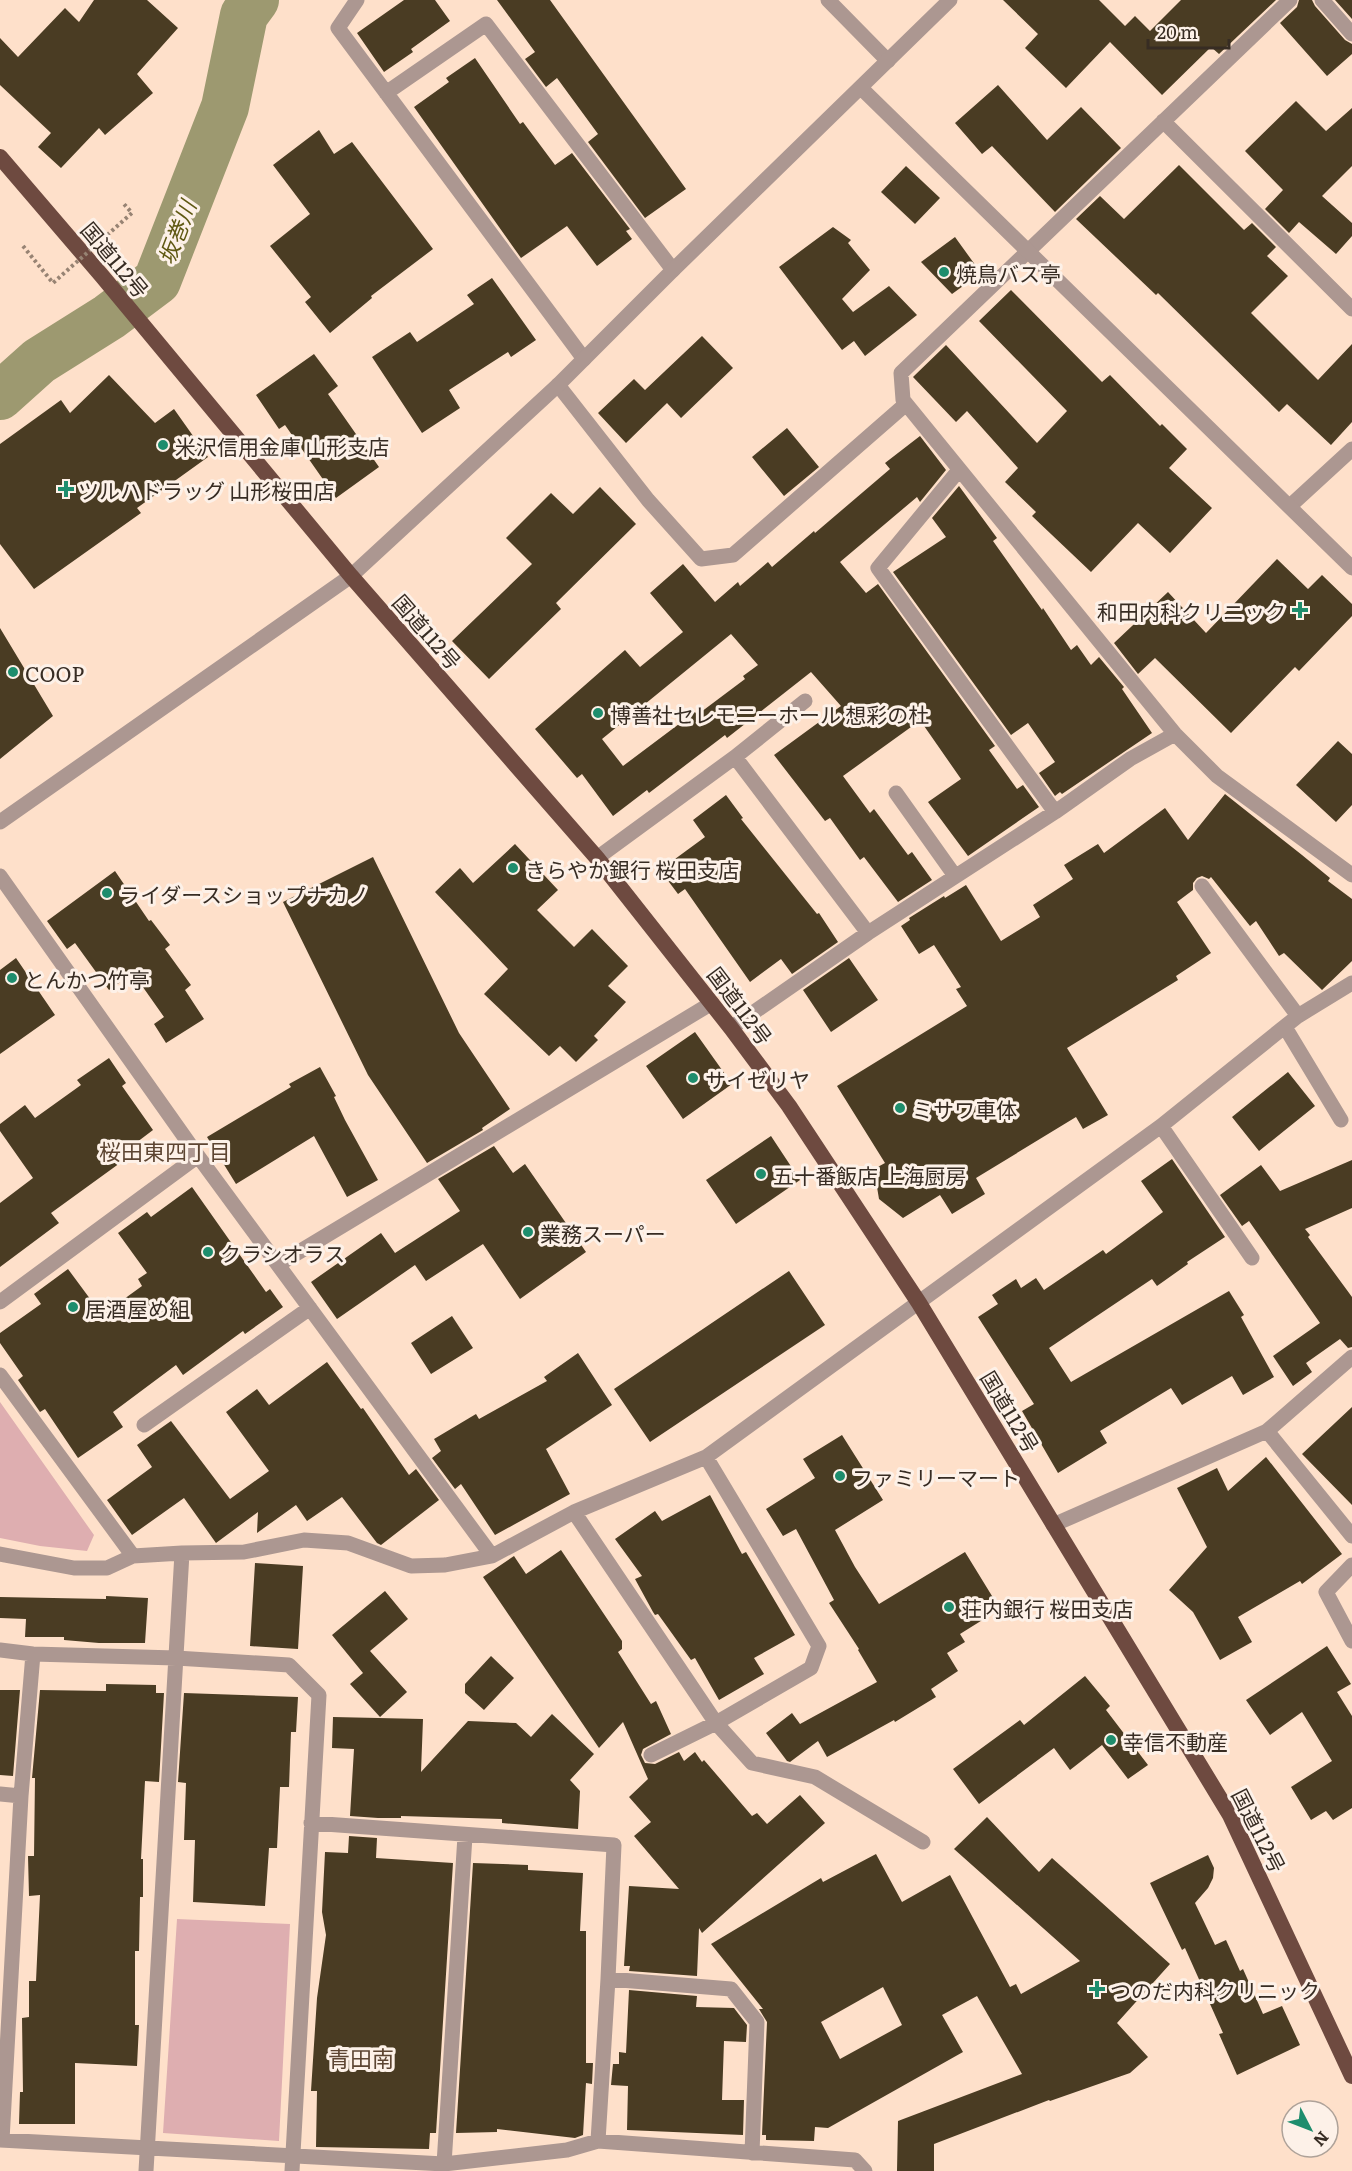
<svg xmlns="http://www.w3.org/2000/svg" width="1352" height="2171" viewBox="0 0 1352 2171" font-family="Literata,'Noto Sans JP',serif">
	<style>
		.green { fill: #deaeb0 }
		.lines { fill: none; stroke-linecap: round; stroke-linejoin: round }
		.river { stroke: #9d9970; stroke-width: 48 }
		.building { fill: #4a3c23; fill-rule: evenodd }
		.service { stroke: #ac9791; stroke-width: 15 }
		.minor { stroke: #ac9791; stroke-width: 15 }
		.tertiary { stroke: #ac9791; stroke-width: 15 }
		.trunk { stroke: #6e4a40; stroke-width: 16 }
		.path-bridge { stroke: #978373; stroke-width: 4; stroke-dasharray: 3 3; stroke-linecap: butt }
		.poi-dot { fill: #1e8d6d; stroke: #fdf1e8; stroke-width: 2 }
		.labels { text-anchor: middle; dominant-baseline: central; stroke-width: 6; stroke-linejoin: round; paint-order: stroke }
		.street-label { font-size: 21px; fill: #372c23; stroke: #fdf1e8 }
		.poi-label { font-size: 21px; fill: #372c23; stroke: #fdf1e8; text-anchor: start }
		.water-label { font-size: 22px; font-style: italic; fill: #605913; stroke: #fdf1e8 }
		.neighbourhood-label { font-size: 22px; fill: #5d4532; stroke: #fdf1e8 }
	</style>
	<rect width="100%" height="100%" fill="#fee0ca"/>
	<path class="green" d="M 0,1402 L 94,1535 L 87,1551 L 40,1546 L 0,1538 Z
		M 177,1919 L 290,1924 L 279,2141 L 163,2133 Z"/>
	<g class="lines">
		<path class="river" d="M 0,396 L 39,361 L 109,317 L 157,281 L 225,107 L 244,15 L 255,0"/>
	</g>
	<path class="building" d="M 94,0 L 147,0 L 178,28 L 137,74 L 153,93 L 105,135 L 99,128 L 61,168 L 38,147 L 51,133 L 0,85 L 0,38 L 18,57 L 65,8 L 79,22 Z
		M 404,0 L 435,0 L 450,21 L 411,49 L 413,52 L 384,72 L 357,33 Z
		M 497,0 L 550,0 L 686,189 L 645,218 L 588,142 L 598,134 L 557,78 L 546,87 L 525,59 L 535,52 Z
		M 1003,0 L 1099,0 L 1125,26 L 1135,16 L 1150,31 L 1181,0 L 1276,0 L 1219,54 L 1211,47 L 1162,95 L 1110,42 L 1066,88 L 1025,48 L 1038,34 Z
		M 1299,0 L 1312,0 L 1315,6 L 1345,40 L 1352,44 L 1352,54 L 1327,76 L 1280,23 L 1297,7 Z
		M 1335,0 L 1352,0 L 1352,19 Z
		M 475,58 L 520,124 L 523,122 L 555,165 L 572,153 L 630,229 L 626,231 L 632,239 L 597,266 L 567,226 L 521,258 L 414,107 L 449,82 L 446,78 Z
		M 998,85 L 1047,140 L 1081,107 L 1121,148 L 1055,212 L 992,146 L 982,154 L 955,123 Z
		M 1296,101 L 1326,131 L 1352,108 L 1352,166 L 1322,196 L 1352,223 L 1352,236 L 1336,254 L 1299,222 L 1289,233 L 1265,209 L 1283,190 L 1245,151 Z
		M 319,130 L 334,154 L 352,142 L 433,249 L 371,296 L 372,298 L 330,333 L 305,302 L 311,297 L 270,246 L 310,214 L 273,165 Z
		M 1179,165 L 1244,230 L 1252,223 L 1276,247 L 1267,256 L 1288,276 L 1251,313 L 1318,380 L 1352,344 L 1352,422 L 1331,445 L 1287,404 L 1279,412 L 1158,293 L 1156,295 L 1076,219 L 1100,196 L 1124,219 Z
		M 906,166 L 940,198 L 915,224 L 881,192 Z
		M 833,227 L 851,240 L 848,243 L 870,270 L 842,299 L 853,312 L 889,286 L 917,315 L 865,356 L 854,341 L 842,350 L 779,267 Z
		M 955,237 L 981,273 L 952,294 L 921,262 Z
		M 492,278 L 536,340 L 511,357 L 508,352 L 449,390 L 460,408 L 422,433 L 372,357 L 410,332 L 417,342 L 474,304 L 467,295 Z
		M 1011,290 L 1102,382 L 1110,375 L 1160,426 L 1162,424 L 1187,449 L 1169,468 L 1212,508 L 1170,553 L 1138,523 L 1091,572 L 1032,516 L 1036,512 L 1005,482 L 1018,468 L 967,411 L 956,422 L 913,377 L 946,345 L 1037,443 L 1067,411 L 979,321 Z
		M 702,336 L 733,368 L 681,418 L 667,403 L 626,443 L 598,413 L 634,379 L 645,390 Z
		M 314,354 L 338,386 L 328,394 L 379,467 L 336,498 L 285,425 L 279,429 L 256,395 Z
		M 109,375 L 155,423 L 174,409 L 208,457 L 137,508 L 141,513 L 34,589 L 0,544 L 0,444 L 61,400 L 70,413 Z
		M 787,428 L 819,467 L 784,496 L 752,457 Z
		M 920,436 L 946,470 L 920,502 L 917,497 L 840,562 L 866,593 L 878,584 L 995,746 L 989,750 L 1017,789 L 1023,785 L 1039,807 L 968,856 L 928,802 L 961,779 L 922,723 L 920,724 L 918,722 L 843,776 L 870,813 L 874,809 L 908,855 L 912,852 L 932,880 L 898,902 L 864,857 L 860,860 L 830,818 L 825,821 L 774,755 L 841,706 L 811,672 L 727,738 L 725,735 L 649,793 L 647,790 L 613,816 L 582,774 L 577,778 L 535,729 L 625,650 L 640,667 L 683,632 L 650,593 L 683,564 L 715,602 L 738,582 L 740,586 L 768,562 L 772,567 L 814,531 L 815,533 L 890,469 L 885,463 ZM 731,634 L 758,665 L 743,676 L 745,679 L 697,715 L 695,712 L 623,766 L 602,739 Z
		M 959,486 L 997,538 L 993,541 L 1042,610 L 1043,608 L 1071,650 L 1077,645 L 1091,665 L 1099,657 L 1124,687 L 1122,689 L 1152,733 L 1062,794 L 1060,792 L 1055,796 L 1039,773 L 1055,762 L 1028,723 L 1011,735 L 893,572 L 946,537 L 932,518 Z
		M 600,487 L 636,524 L 556,603 L 561,609 L 489,679 L 452,641 L 532,564 L 506,538 L 551,493 L 573,514 Z
		M 1277,559 L 1308,589 L 1322,575 L 1352,604 L 1352,616 L 1299,671 L 1295,667 L 1231,733 L 1155,658 L 1138,674 L 1114,643 L 1168,592 L 1206,633 Z
		M 0,628 L 53,716 L 0,759 Z
		M 1338,741 L 1352,754 L 1352,805 L 1336,822 L 1296,785 Z
		M 1225,794 L 1302,855 L 1330,878 L 1328,881 L 1352,899 L 1352,961 L 1322,990 L 1284,953 L 1279,956 L 1256,921 L 1250,926 L 1211,877 L 1209,879 L 1202,876 L 1197,878 L 1193,883 L 1193,890 L 1177,902 L 1211,953 L 1176,976 L 1178,980 L 1067,1048 L 1108,1115 L 1083,1129 L 1076,1117 L 976,1178 L 985,1194 L 952,1214 L 940,1195 L 903,1218 L 879,1199 L 874,1169 L 885,1163 L 837,1086 L 967,1006 L 956,989 L 961,987 L 934,945 L 919,954 L 901,926 L 910,920 L 909,918 L 944,896 L 945,898 L 966,885 L 1001,941 L 1040,917 L 1033,905 L 1073,879 L 1064,865 L 1098,844 L 1104,853 L 1165,808 L 1188,840 Z
		M 726,795 L 743,818 L 741,819 L 817,914 L 819,913 L 838,942 L 792,974 L 781,959 L 750,982 L 685,889 L 678,894 L 660,870 L 705,837 L 693,820 Z
		M 515,844 L 558,890 L 537,910 L 574,947 L 592,929 L 628,966 L 608,986 L 626,1002 L 594,1036 L 598,1040 L 576,1062 L 560,1046 L 549,1056 L 484,994 L 508,969 L 435,892 L 460,868 L 473,883 Z
		M 373,857 L 459,1033 L 510,1109 L 482,1128 L 483,1130 L 427,1163 L 368,1075 L 283,902 Z
		M 115,871 L 149,921 L 151,920 L 170,945 L 165,949 L 191,985 L 185,990 L 204,1019 L 166,1043 L 154,1024 L 164,1017 L 133,973 L 109,990 L 75,943 L 67,949 L 47,921 Z
		M 16,958 L 55,1015 L 0,1054 L 0,970 Z
		M 849,958 L 878,1000 L 831,1032 L 803,990 Z
		M 695,1032 L 732,1084 L 683,1119 L 646,1066 Z
		M 109,1058 L 126,1083 L 122,1086 L 153,1130 L 116,1158 L 120,1163 L 51,1213 L 59,1223 L 0,1267 L 0,1203 L 33,1178 L 0,1131 L 0,1124 L 25,1105 L 35,1118 L 81,1085 L 77,1080 Z
		M 320,1067 L 336,1096 L 334,1097 L 345,1120 L 378,1180 L 347,1197 L 314,1136 L 236,1184 L 207,1137 L 291,1087 L 289,1084 Z
		M 1288,1072 L 1315,1106 L 1259,1151 L 1232,1117 Z
		M 771,1136 L 800,1180 L 736,1224 L 706,1180 Z
		M 494,1146 L 513,1173 L 525,1164 L 586,1252 L 520,1299 L 483,1244 L 426,1281 L 415,1265 L 337,1319 L 311,1282 L 381,1233 L 395,1253 L 460,1211 L 438,1179 Z
		M 1172,1159 L 1225,1237 L 1187,1262 L 1188,1264 L 1157,1286 L 1152,1279 L 1049,1348 L 1071,1382 L 1229,1291 L 1244,1315 L 1241,1317 L 1274,1377 L 1243,1395 L 1232,1376 L 1182,1405 L 1171,1388 L 1100,1431 L 1107,1443 L 1058,1473 L 1022,1411 L 1034,1404 L 978,1317 L 998,1304 L 992,1295 L 1016,1279 L 1021,1288 L 1036,1278 L 1044,1290 L 1103,1250 L 1106,1254 L 1163,1212 L 1141,1181 Z
		M 1352,1160 L 1352,1208 L 1305,1229 L 1310,1235 L 1308,1237 L 1352,1297 L 1352,1347 L 1348,1348 L 1340,1339 L 1306,1363 L 1312,1372 L 1293,1386 L 1273,1356 L 1320,1323 L 1249,1221 L 1242,1226 L 1220,1195 L 1261,1165 L 1280,1191 Z
		M 192,1187 L 266,1292 L 270,1289 L 283,1307 L 245,1334 L 243,1331 L 183,1375 L 176,1365 L 113,1412 L 123,1427 L 78,1458 L 45,1409 L 40,1412 L 18,1380 L 23,1376 L 0,1343 L 0,1333 L 41,1304 L 34,1294 L 68,1269 L 102,1315 L 142,1286 L 138,1279 L 147,1273 L 118,1233 L 147,1212 L 151,1217 Z
		M 789,1271 L 825,1325 L 650,1442 L 614,1389 Z
		M 452,1316 L 473,1348 L 431,1374 L 411,1343 Z
		M 578,1353 L 612,1405 L 546,1449 L 570,1494 L 495,1535 L 461,1484 L 455,1489 L 432,1458 L 441,1451 L 434,1439 L 476,1414 L 479,1419 L 547,1381 L 544,1377 Z
		M 327,1362 L 361,1409 L 363,1408 L 409,1475 L 416,1469 L 439,1500 L 381,1545 L 377,1543 L 342,1497 L 307,1521 L 296,1505 L 257,1533 L 258,1512 L 216,1543 L 184,1498 L 132,1535 L 107,1500 L 152,1467 L 137,1445 L 171,1421 L 230,1499 L 269,1471 L 226,1412 L 257,1389 L 269,1405 Z
		M 1352,1407 L 1352,1505 L 1302,1454 Z
		M 842,1435 L 883,1500 L 835,1530 L 855,1567 L 879,1604 L 965,1552 L 1000,1609 L 960,1634 L 965,1642 L 947,1653 L 958,1671 L 931,1689 L 936,1697 L 895,1722 L 894,1720 L 827,1757 L 818,1741 L 790,1762 L 787,1761 L 766,1733 L 792,1713 L 800,1724 L 877,1682 L 858,1650 L 859,1649 L 829,1603 L 834,1600 L 796,1529 L 783,1536 L 766,1509 L 815,1478 L 803,1459 Z
		M 1266,1457 L 1342,1554 L 1302,1584 L 1300,1581 L 1238,1617 L 1252,1642 L 1220,1660 L 1193,1612 L 1169,1590 L 1207,1547 L 1177,1488 L 1217,1468 L 1228,1491 Z
		M 710,1495 L 742,1554 L 746,1552 L 795,1635 L 754,1658 L 764,1674 L 719,1700 L 695,1658 L 691,1660 L 658,1614 L 655,1615 L 653,1612 L 635,1579 L 642,1576 L 615,1539 L 655,1511 L 662,1521 Z
		M 561,1550 L 622,1641 L 622,1649 L 618,1652 L 651,1704 L 656,1701 L 671,1734 L 643,1749 L 641,1755 L 645,1763 L 655,1764 L 679,1752 L 684,1761 L 695,1752 L 702,1762 L 704,1760 L 752,1816 L 757,1813 L 767,1824 L 800,1795 L 825,1823 L 702,1933 L 699,1928 L 697,1976 L 629,1971 L 630,1966 L 624,1966 L 629,1886 L 679,1889 L 634,1836 L 651,1822 L 629,1797 L 648,1779 L 623,1722 L 599,1748 L 483,1577 L 514,1556 L 526,1574 Z
		M 255,1563 L 303,1566 L 298,1649 L 250,1646 Z
		M 385,1591 L 408,1619 L 370,1651 L 407,1692 L 380,1717 L 350,1684 L 363,1673 L 332,1635 Z
		M 106,1596 L 148,1598 L 145,1643 L 99,1643 L 64,1640 L 64,1637 L 25,1637 L 26,1619 L 0,1618 L 0,1597 L 106,1599 Z
		M 1327,1646 L 1351,1684 L 1337,1692 L 1352,1716 L 1352,1808 L 1333,1820 L 1326,1811 L 1311,1820 L 1291,1787 L 1332,1761 L 1302,1712 L 1270,1735 L 1246,1700 Z
		M 491,1656 L 514,1678 L 484,1710 L 465,1693 L 465,1684 Z
		M 1085,1676 L 1110,1706 L 1106,1710 L 1148,1765 L 1128,1779 L 1102,1745 L 1070,1770 L 1054,1748 L 979,1804 L 953,1769 L 1020,1720 L 1024,1725 Z
		M 106,1684 L 156,1685 L 156,1693 L 164,1693 L 159,1782 L 145,1781 L 141,1859 L 143,1859 L 143,1897 L 140,1897 L 139,1951 L 135,1951 L 135,2025 L 139,2025 L 137,2066 L 75,2063 L 75,2124 L 19,2124 L 20,2092 L 23,2092 L 22,2018 L 29,2017 L 29,1981 L 36,1981 L 40,1895 L 29,1896 L 28,1856 L 34,1856 L 35,1778 L 32,1778 L 40,1690 L 106,1691 Z
		M 0,1690 L 20,1690 L 13,1776 L 0,1775 Z
		M 184,1693 L 298,1697 L 296,1732 L 291,1732 L 289,1787 L 280,1787 L 277,1848 L 269,1848 L 265,1906 L 193,1902 L 195,1840 L 184,1840 L 186,1783 L 178,1782 Z
		M 552,1714 L 594,1754 L 570,1780 L 580,1791 L 578,1829 L 502,1823 L 502,1819 L 401,1816 L 401,1818 L 378,1818 L 350,1816 L 354,1749 L 332,1748 L 333,1717 L 423,1719 L 421,1772 L 468,1721 L 516,1723 L 531,1737 Z
		M 987,1817 L 1039,1872 L 1052,1858 L 1170,1964 L 1117,2023 L 1148,2057 L 1130,2073 L 1050,2101 L 1049,2100 L 934,2144 L 934,2171 L 897,2171 L 898,2121 L 1022,2074 L 977,1996 L 942,2015 L 963,2052 L 828,2128 L 815,2127 L 814,2141 L 766,2140 L 766,2135 L 762,2135 L 767,2022 L 759,2009 L 763,2009 L 711,1944 L 821,1878 L 823,1882 L 876,1854 L 902,1902 L 950,1875 L 1010,1987 L 1016,1984 L 1021,1994 L 1080,1961 L 954,1849 ZM 883,1987 L 902,2025 L 840,2059 L 821,2022 Z
		M 349,1836 L 377,1838 L 376,1858 L 453,1863 L 436,2133 L 430,2133 L 429,2149 L 316,2147 L 317,2091 L 311,2091 L 317,1998 L 326,1935 L 322,1912 L 325,1852 L 348,1853 Z
		M 1208,1855 L 1214,1868 L 1213,1878 L 1208,1888 L 1195,1903 L 1215,1945 L 1226,1940 L 1240,1971 L 1243,1969 L 1263,2014 L 1282,2006 L 1300,2045 L 1237,2075 L 1219,2034 L 1223,2033 L 1185,1948 L 1182,1950 L 1150,1883 Z
		M 473,1863 L 528,1865 L 528,1870 L 583,1873 L 580,1931 L 586,1931 L 586,2063 L 593,2063 L 592,2084 L 586,2083 L 583,2135 L 575,2138 L 497,2129 L 497,2132 L 456,2133 Z
		M 629,1990 L 697,1996 L 696,2007 L 734,2008 L 747,2025 L 746,2042 L 724,2041 L 722,2100 L 744,2100 L 743,2135 L 627,2130 L 628,2086 L 611,2085 L 613,2064 L 619,2064 L 619,2052 L 626,2053 Z"/>
	<g class="lines">
		<path class="service" d="M 357,0 L 338,28 L 584,359
			M 828,0 L 888,61
			M 1290,0 L 901,373 L 903,400 L 1175,734 L 1217,776 L 1352,875
			M 1322,0 L 1352,34
			M 386,93 L 486,24 L 673,270
			M 1163,121 L 1352,309
			M 558,385 L 648,500 L 701,559 L 733,555 L 906,404
			M 959,470 L 878,568 L 1055,812
			M 735,757 L 868,933
			M 896,793 L 955,876
			M 597,858 L 735,757 L 805,701
			M 0,876 L 198,1156 L 492,1556
			M 1202,886 L 1298,1016
			M 1285,1027 L 1341,1120
			M 731,1028 L 868,933 L 1055,812 L 1130,759 L 1175,734
			M 1161,1126 L 1252,1258
			M 279,1264 L 712,1003
			M 0,1302 L 198,1156
			M 0,1375 L 133,1556
			M 144,1425 L 310,1308
			M 1267,1431 L 1352,1536
			M 574,1512 L 716,1723 L 752,1763 L 815,1777 L 923,1842
			M 1053,1525 L 1267,1431 L 1352,1357
			M 0,1554 L 74,1568 L 107,1568 L 133,1556 L 182,1553 L 244,1552 L 304,1540 L 348,1543 L 411,1566 L 445,1565 L 492,1556 L 574,1512 L 706,1457 L 1161,1126 L 1298,1016 L 1352,983
			M 1352,1565 L 1326,1592 L 1352,1641
			M 0,1650 L 33,1654 L 176,1658 L 289,1665 L 319,1695 L 292,2171
			M 651,1755 L 716,1723 L 811,1668 L 819,1646 L 706,1457
			M 0,1794 L 21,1796
			M 311,1823 L 614,1845 L 608,1979 L 598,2141
			M 608,1979 L 731,1989 L 757,2022 L 752,2153
			M 0,2140 L 444,2164 L 567,2150 L 598,2141 L 855,2160 L 865,2171
			M 2,2140 L 21,1796 L 33,1654
			M 444,2164 L 465,1836
			M 146,2171 L 182,1553"/>
		<path class="minor" d="M 1290,506 L 1352,449"/>
		<path class="tertiary" d="M 861,88 L 1352,568
			M 0,822 L 351,576 L 558,385 L 673,270 L 950,0"/>
		<path class="trunk" d="M 0,157 L 102,276 L 351,576 L 597,858 L 731,1028 L 789,1106 L 919,1303 L 1230,1815 L 1352,2076"/>
		<path class="path-bridge" d="M 23,246 L 53,283 L 132,213 L 123,203"/>
	</g>
	<g class="poi-dot">
		<circle cx="944" cy="272" r="6"/>
		<circle cx="163" cy="445" r="6"/>
		<path d="M63 480h6v6h6v6h-6v6h-6v-6h-6v-6h6z"/>
		<path d="M1297 601h6v6h6v6h-6v6h-6v-6h-6v-6h6z"/>
		<circle cx="13" cy="672" r="6"/>
		<circle cx="598" cy="713" r="6"/>
		<circle cx="513" cy="868" r="6"/>
		<circle cx="107" cy="893" r="6"/>
		<circle cx="12" cy="978" r="6"/>
		<circle cx="693" cy="1078" r="6"/>
		<circle cx="900" cy="1108" r="6"/>
		<circle cx="761" cy="1174" r="6"/>
		<circle cx="528" cy="1232" r="6"/>
		<circle cx="208" cy="1252" r="6"/>
		<circle cx="73" cy="1307" r="6"/>
		<circle cx="840" cy="1476" r="6"/>
		<circle cx="949" cy="1607" r="6"/>
		<circle cx="1111" cy="1740" r="6"/>
		<path d="M1094 1980h6v6h6v6h-6v6h-6v-6h-6v-6h6z"/>
	</g>
	<g class="labels">
		<g class="street-label">
			<text transform="translate(116 259) rotate(50)">国道112号</text>
			<text transform="translate(428 631) rotate(49)">国道112号</text>
			<text transform="translate(741 1005) rotate(53)">国道112号</text>
			<text transform="translate(1011 1411) rotate(59)">国道112号</text>
			<text transform="translate(1260 1830) rotate(63)">国道112号</text>
		</g>
		<g class="poi-label">
			<text x="956" y="272">焼鳥バス亭</text>
			<text x="175" y="445">米沢信用金庫 山形支店</text>
			<text x="78" y="489">ツルハドラッグ 山形桜田店</text>
			<text x="1286" y="610" text-anchor="end">和田内科クリニック</text>
			<text x="25" y="672">COOP</text>
			<text x="610" y="713">博善社セレモニーホール 想彩の杜</text>
			<text x="525" y="868">きらやか銀行 桜田支店</text>
			<text x="119" y="893">ライダースショップナカノ</text>
			<text x="24" y="978">とんかつ竹亭</text>
			<text x="705" y="1078">サイゼリヤ</text>
			<text x="912" y="1108">ミサワ車体</text>
			<text x="773" y="1174">五十番飯店 上海厨房</text>
			<text x="540" y="1232">業務スーパー</text>
			<text x="220" y="1252">クラシオラス</text>
			<text x="85" y="1307">居酒屋め組</text>
			<text x="852" y="1476">ファミリーマート</text>
			<text x="961" y="1607">荘内銀行 桜田支店</text>
			<text x="1123" y="1740">幸信不動産</text>
			<text x="1110" y="1989">つのだ内科クリニック</text>
		</g>
		<g class="water-label">
			<text transform="translate(176 232) rotate(-69)">坂巻川</text>
		</g>
		<g class="neighbourhood-label">
			<text x="165" y="1150">桜田東四丁目</text>
			<text x="361" y="2057">青田南</text>
		</g>
	</g>
	<g transform="translate(1310 2129) rotate(132)"><circle r="28" fill="#fdf1e8" stroke="#aea299" stroke-width="1.5"/>
	<path d="M0-4.5L10 22L0 15L-10 22Z" fill="#1e8d6d"/>
	<text y="-9" font-size="16" font-weight="bold" text-anchor="middle" fill="#372c23">N</text>
	</g>
	<path d="M1148 39v9h81v-9" fill="none" stroke="#372c23" stroke-width="3"/>
	<text x="1157" y="39" font-size="18" fill="#372c23" stroke="#fdf1e8" stroke-width="4.5" paint-order="stroke">20 m</text>
</svg>
